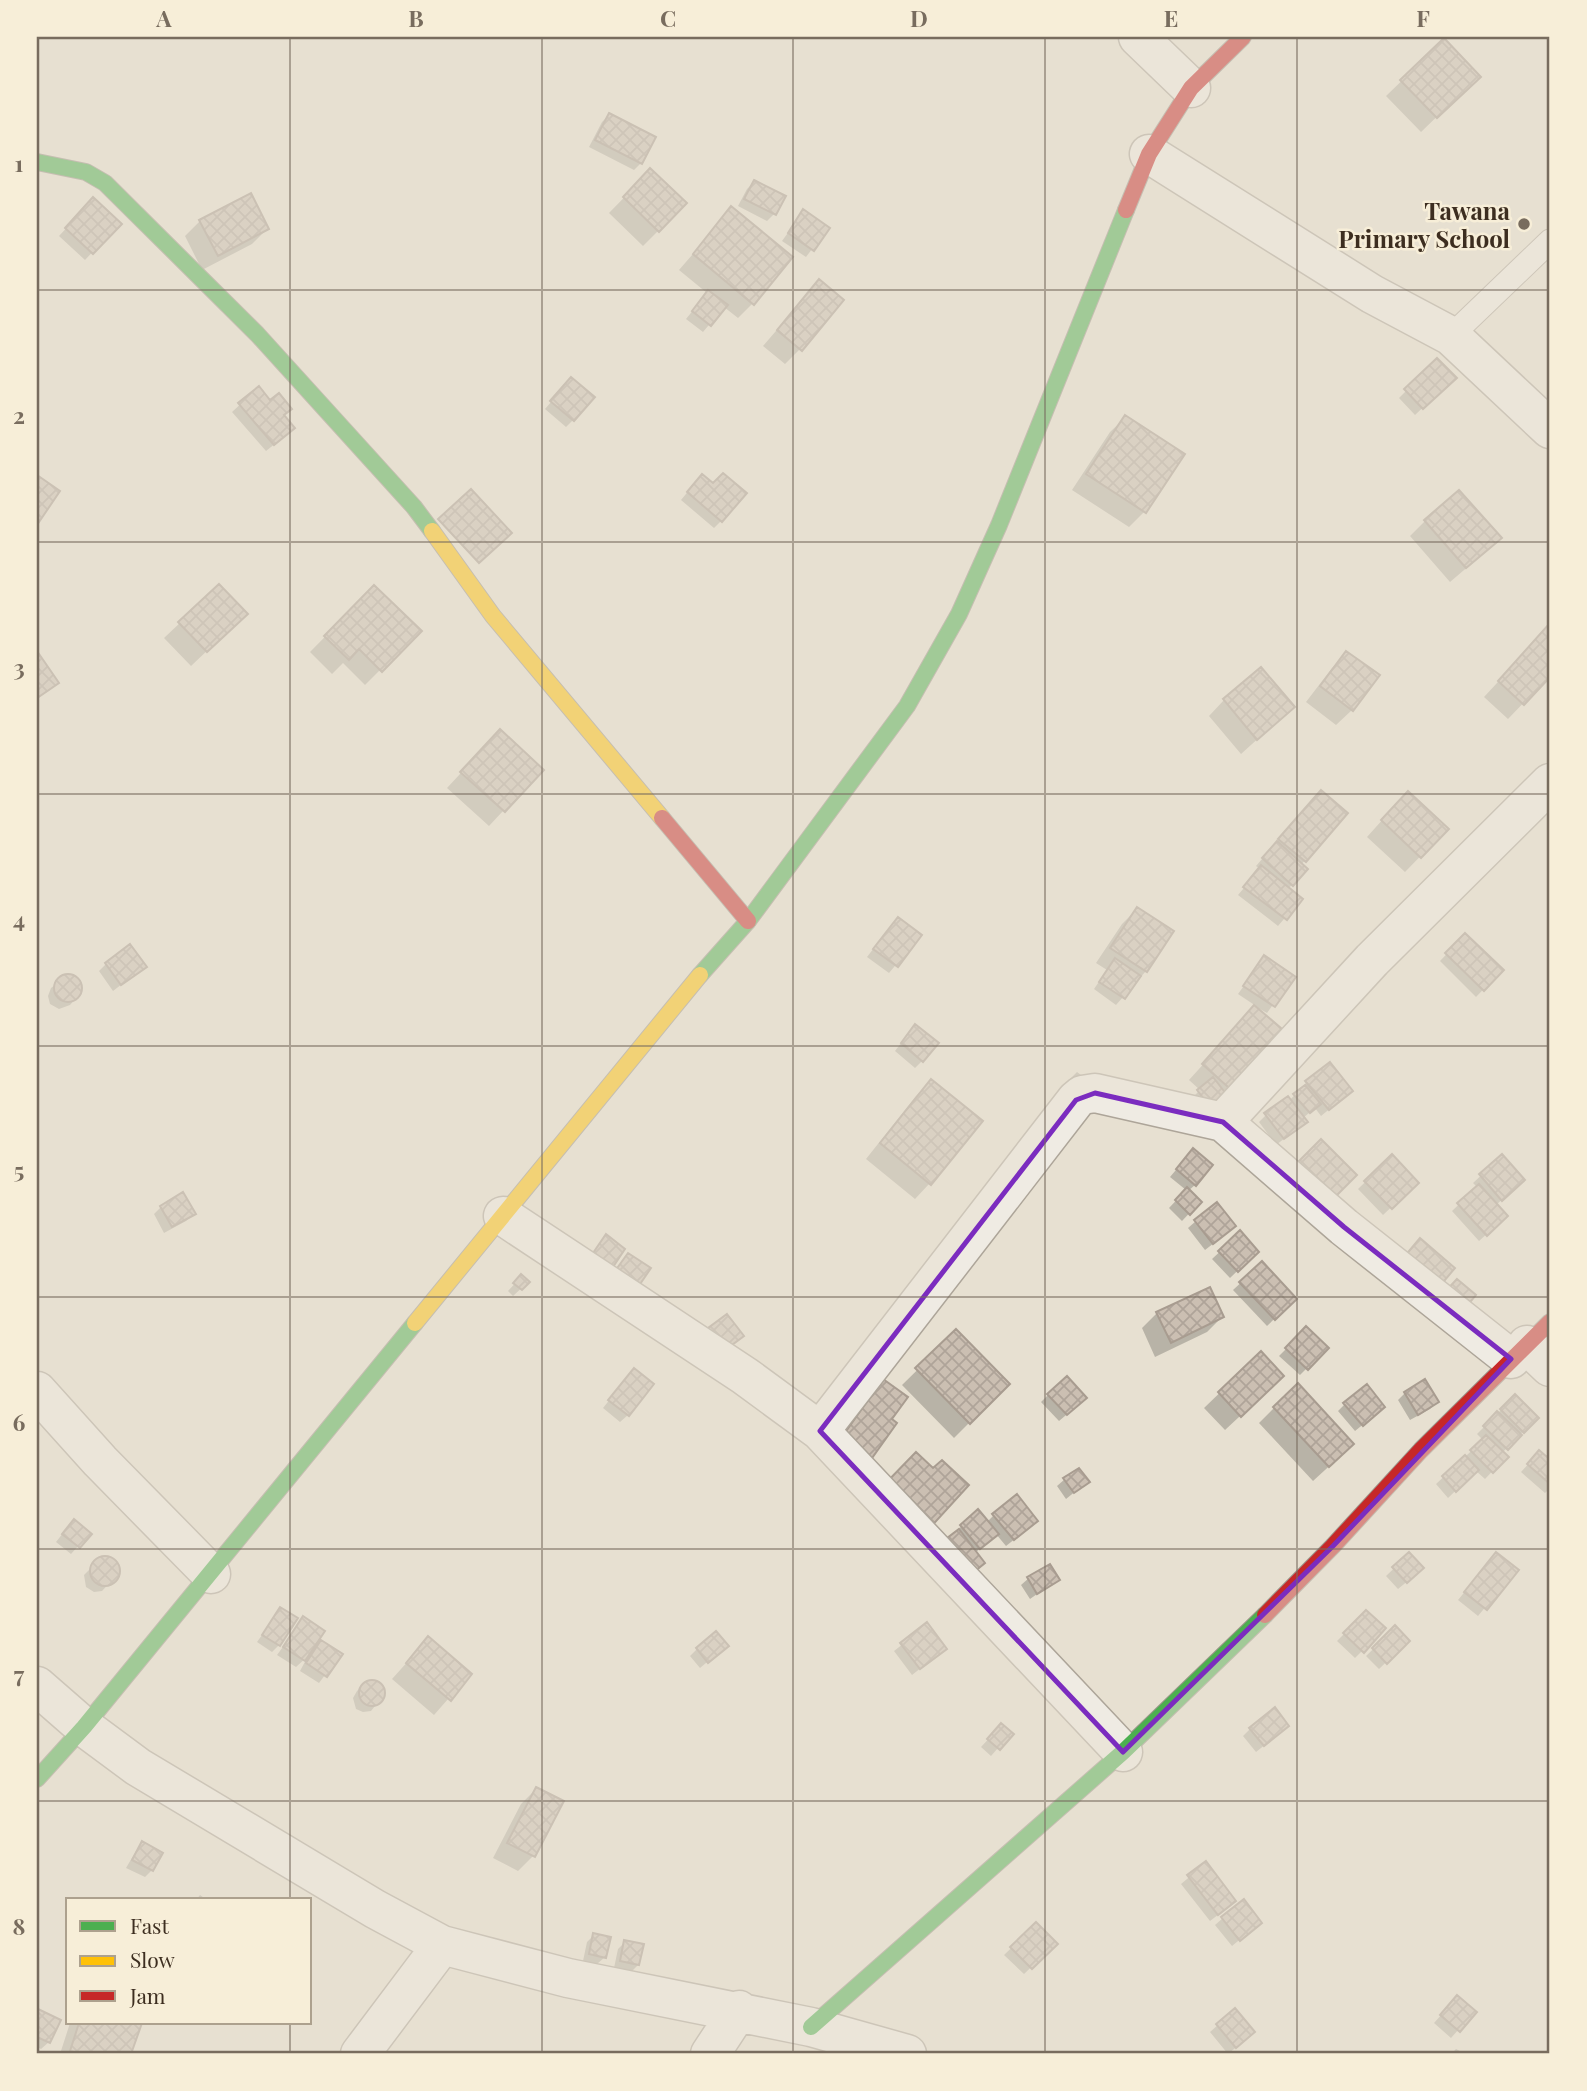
<svg xmlns="http://www.w3.org/2000/svg" width="1587" height="2091" viewBox="0 0 1587 2091" font-family="'Playfair Display',serif">
	<style>
		.shadow { fill: #0003 }
		.building { fill: url(#building-cross-hatch); stroke: #a89c90; stroke-width: 2 }
		.lines { fill: none; stroke-linecap: round; stroke-linejoin: round }
		.lane-casing { stroke: #ada599; stroke-width: 25 }
		.street-casing { stroke: #ada599; stroke-width: 41 }
		.fast-casing { stroke: #9c958a; stroke-width: 18 }
		.slow-casing { stroke: #9c958a; stroke-width: 18 }
		.jam-casing { stroke: #9c958a; stroke-width: 18 }
		.lane { stroke: #efebe3; stroke-width: 23 }
		.street { stroke: #efebe3; stroke-width: 38 }
		.fast { stroke: #4caf50; stroke-width: 16 }
		.slow { stroke: #ffc107; stroke-width: 16 }
		.jam { stroke: #c62828; stroke-width: 16 }
		.marked { fill: none; stroke: #7b2cbf; stroke-width: 5; stroke-linejoin: round }
		.grid { fill: none; stroke: #786c5e; stroke-width: 2; stroke-opacity: 0.55 }
		.poi-dot { fill: #786c5e; stroke: #f7eed8; stroke-width: 2.5 }
		.labels { text-anchor: middle; dominant-baseline: central; stroke-width: 5; stroke-linejoin: round; paint-order: stroke }
		.poi-label { font-size: 24px; font-weight: bold; fill: #3d2e20; stroke: #f7eed8; text-anchor: end }
		.neatline { fill: none; stroke: #786c5e; stroke-width: 2.5 }
		.grid-label { font-size: 23px; text-anchor: middle; font-weight: bold; fill: #786c5e }
	</style>
	<defs>
		<pattern id="building-cross-hatch" width="8" height="8" patternUnits="userSpaceOnUse" patternTransform="scale(1.75)"><rect width="8" height="8" fill="#cbbfb2"/><path d="M0 0l8 8M0 8l8-8" fill="none" stroke="#afa499"/></pattern>
	</defs>
	<rect width="100%" height="100%" fill="#e7e0d1"/>
	<path class="shadow" d="M 1444,40 L 1478,77 L 1421,132 L 1386,96 Z
		M 609,115 L 641,163 L 634,170 L 589,147 L 602,122 Z
		M 651,170 L 685,204 L 643,246 L 609,213 Z
		M 754,182 L 783,197 L 774,214 L 767,221 L 738,206 L 747,189 Z
		M 86,207 L 119,224 L 85,260 L 59,236 Z
		M 732,209 L 753,303 L 738,318 L 724,307 L 703,332 L 686,319 L 707,293 L 679,270 Z
		M 803,212 L 828,228 L 806,257 L 782,241 Z
		M 200,221 L 267,229 L 252,244 L 202,270 L 185,236 Z
		M 819,281 L 800,349 L 785,364 L 763,346 Z
		M 1437,360 L 1454,378 L 1415,415 L 1399,398 Z
		M 564,387 L 573,420 L 566,427 L 545,409 Z
		M 258,388 L 282,416 L 286,435 L 266,451 L 232,412 Z
		M 1126,417 L 1182,455 L 1144,512 L 1129,527 L 1072,490 L 1110,432 Z
		M 695,483 L 721,521 L 714,528 L 681,500 Z
		M 1425,521 L 1484,553 L 1450,582 L 1410,536 Z
		M 219,586 L 230,629 L 191,666 L 164,638 Z
		M 374,587 L 419,631 L 365,685 L 343,663 L 332,674 L 310,652 Z
		M 1549,627 L 1550,675 L 1508,719 L 1484,697 Z
		M 1347,653 L 1352,710 L 1336,725 L 1306,702 L 1332,668 Z
		M 1224,700 L 1293,707 L 1241,754 L 1209,716 Z
		M 485,747 L 541,770 L 489,826 L 447,788 Z
		M 1306,808 L 1345,813 L 1301,865 L 1306,870 L 1288,889 L 1301,899 L 1278,926 L 1238,895 L 1260,869 L 1256,866 Z
		M 1393,808 L 1447,829 L 1405,872 L 1367,837 Z
		M 1137,909 L 1171,932 L 1146,971 L 1116,1005 L 1094,989 L 1107,970 L 1096,963 L 1122,924 Z
		M 891,926 L 920,936 L 889,973 L 867,957 Z
		M 1465,935 L 1502,970 L 1476,997 L 1440,961 Z
		M 1264,958 L 1293,977 L 1267,1013 L 1260,1009 L 1259,1011 L 1286,1034 L 1220,1108 L 1191,1099 L 1200,1090 L 1189,1080 L 1256,1006 L 1238,994 Z
		M 106,964 L 144,967 L 113,991 L 99,971 Z
		M 67,976 L 78,982 L 80,990 L 77,997 L 70,1005 L 59,1009 L 50,1004 L 48,996 L 51,988 Z
		M 908,1034 L 922,1061 L 915,1068 L 895,1051 Z
		M 1077,1072 L 1085,1078 L 1065,1087 L 1070,1079 Z
		M 931,1081 L 930,1183 L 915,1199 L 866,1159 L 916,1096 Z
		M 1306,1083 L 1343,1098 L 1321,1116 L 1315,1108 L 1303,1118 L 1298,1128 L 1276,1145 L 1259,1122 L 1266,1115 L 1289,1101 Z
		M 1392,1156 L 1417,1183 L 1383,1215 L 1358,1189 Z
		M 1502,1156 L 1516,1187 L 1496,1205 L 1499,1223 L 1479,1241 L 1452,1211 L 1477,1187 L 1473,1183 Z
		M 1186,1158 L 1195,1185 L 1188,1191 L 1200,1202 L 1182,1221 L 1169,1208 L 1186,1190 L 1170,1177 Z
		M 161,1207 L 193,1214 L 186,1221 L 164,1233 L 154,1214 Z
		M 1196,1221 L 1227,1233 L 1205,1250 L 1188,1228 Z
		M 1240,1233 L 1257,1252 L 1230,1278 L 1212,1259 Z
		M 1261,1264 L 1295,1299 L 1267,1326 L 1233,1290 Z
		M 522,1276 L 528,1282 L 513,1296 L 508,1291 Z
		M 1157,1313 L 1222,1317 L 1207,1332 L 1155,1357 L 1142,1328 Z
		M 1306,1329 L 1327,1348 L 1300,1375 L 1279,1356 Z
		M 956,1332 L 1008,1384 L 954,1438 L 902,1385 Z
		M 1260,1354 L 1267,1391 L 1225,1430 L 1204,1408 Z
		M 627,1378 L 628,1415 L 620,1422 L 603,1408 Z
		M 1405,1393 L 1437,1402 L 1430,1409 L 1410,1420 L 1398,1400 Z
		M 1048,1395 L 1078,1405 L 1059,1421 L 1041,1402 Z
		M 868,1396 L 906,1397 L 828,1453 Z
		M 1515,1396 L 1536,1418 L 1502,1453 L 1506,1457 L 1485,1479 L 1476,1471 L 1448,1498 L 1436,1484 L 1483,1440 L 1477,1434 Z
		M 1345,1404 L 1376,1414 L 1355,1431 L 1338,1411 Z
		M 1274,1408 L 1337,1459 L 1313,1481 L 1259,1423 Z
		M 1550,1455 L 1550,1488 L 1545,1493 L 1521,1472 L 1532,1460 L 1547,1459 Z
		M 1065,1479 L 1087,1482 L 1066,1499 L 1057,1486 Z
		M 978,1512 L 987,1522 L 994,1515 L 1029,1528 L 1006,1546 L 996,1534 L 975,1553 L 954,1533 Z
		M 67,1528 L 89,1534 L 71,1554 L 56,1542 Z
		M 1409,1554 L 1415,1575 L 1398,1589 L 1386,1576 Z
		M 101,1558 L 110,1558 L 117,1564 L 119,1573 L 102,1591 L 94,1592 L 86,1587 L 84,1575 Z
		M 1489,1562 L 1516,1570 L 1478,1616 L 1458,1600 Z
		M 1029,1578 L 1057,1580 L 1030,1599 L 1021,1585 Z
		M 280,1610 L 279,1645 L 272,1652 L 257,1642 Z
		M 1366,1612 L 1384,1629 L 1355,1658 L 1337,1641 Z
		M 304,1618 L 310,1651 L 311,1652 L 321,1642 L 340,1655 L 319,1683 L 300,1671 L 308,1656 L 296,1667 L 277,1655 Z
		M 927,1625 L 945,1649 L 912,1675 L 894,1651 Z
		M 1395,1628 L 1408,1641 L 1379,1669 L 1366,1656 Z
		M 428,1639 L 470,1674 L 434,1715 L 392,1679 Z
		M 697,1649 L 719,1652 L 700,1668 L 690,1656 Z
		M 376,1682 L 382,1686 L 383,1696 L 371,1711 L 363,1712 L 356,1709 L 353,1698 L 357,1691 L 364,1684 Z
		M 1250,1729 L 1280,1733 L 1256,1752 L 1243,1736 Z
		M 995,1732 L 998,1748 L 991,1756 L 981,1747 Z
		M 536,1789 L 533,1856 L 518,1871 L 493,1858 L 521,1804 Z
		M 143,1843 L 152,1870 L 145,1877 L 126,1868 L 136,1851 Z
		M 1205,1864 L 1227,1908 L 1210,1921 L 1181,1884 Z
		M 200,1895 L 207,1900 L 196,1900 Z
		M 1223,1918 L 1260,1923 L 1232,1946 L 1215,1925 Z
		M 1036,1924 L 1055,1944 L 1024,1974 L 1004,1955 Z
		M 594,1935 L 605,1957 L 597,1964 L 583,1961 L 587,1942 Z
		M 625,1942 L 638,1965 L 631,1972 L 614,1968 L 618,1949 Z
		M 1451,2004 L 1474,2012 L 1451,2038 L 1434,2023 Z
		M 1235,2010 L 1246,2039 L 1228,2054 L 1210,2032 Z
		M 38,2011 L 49,2042 L 41,2049 L 37,2047 Z
		M 70,2023 L 140,2023 L 129,2054 L 60,2054 Z
		M 1456,2049 L 1466,2054 L 1451,2054 Z"/>
	<path class="building" d="M 1444,38 L 1481,77 L 1437,118 L 1400,80 Z
		M 609,113 L 656,137 L 642,164 L 595,140 Z
		M 650,168 L 687,203 L 659,232 L 623,197 Z
		M 754,180 L 786,196 L 776,215 L 744,199 Z
		M 251,193 L 269,229 L 218,256 L 199,220 Z
		M 93,197 L 122,224 L 93,254 L 65,228 Z
		M 731,206 L 793,257 L 754,305 L 693,254 Z
		M 803,209 L 830,228 L 814,251 L 788,233 Z
		M 819,279 L 844,300 L 802,351 L 777,330 Z
		M 708,290 L 728,305 L 711,326 L 692,311 Z
		M 1437,358 L 1457,378 L 1423,409 L 1404,389 Z
		M 571,377 L 595,397 L 574,421 L 550,401 Z
		M 259,386 L 270,400 L 279,393 L 292,409 L 284,415 L 295,428 L 274,445 L 238,403 Z
		M 1125,415 L 1185,454 L 1146,513 L 1086,474 Z
		M 723,473 L 747,493 L 722,522 L 687,492 L 702,474 L 713,483 Z
		M 37,475 L 60,491 L 37,525 Z
		M 471,489 L 512,533 L 479,563 L 438,519 Z
		M 1459,490 L 1502,538 L 1466,568 L 1424,520 Z
		M 219,584 L 248,614 L 207,652 L 178,622 Z
		M 374,585 L 422,631 L 382,672 L 359,649 L 349,660 L 324,636 Z
		M 1549,624 L 1550,677 L 1524,705 L 1498,681 Z
		M 37,651 L 59,683 L 37,698 Z
		M 1346,651 L 1380,675 L 1353,711 L 1320,686 Z
		M 1261,667 L 1295,707 L 1257,740 L 1223,699 Z
		M 500,729 L 544,770 L 505,812 L 460,772 Z
		M 1321,790 L 1348,813 L 1306,862 L 1278,839 Z
		M 1408,791 L 1449,829 L 1421,858 L 1381,820 Z
		M 1277,841 L 1308,869 L 1293,886 L 1262,858 Z
		M 1261,865 L 1303,899 L 1287,920 L 1243,887 Z
		M 1137,907 L 1174,931 L 1147,972 L 1110,948 Z
		M 898,917 L 922,935 L 898,967 L 873,949 Z
		M 1465,933 L 1504,970 L 1484,991 L 1445,953 Z
		M 130,944 L 147,967 L 121,985 L 105,963 Z
		M 1264,955 L 1296,977 L 1275,1007 L 1243,986 Z
		M 1115,958 L 1141,976 L 1125,999 L 1099,982 Z
		M54 988a14 14 0 1 1 28 0a14 14 0 1 1-28 0Z
		M 1254,1005 L 1288,1034 L 1236,1094 L 1202,1064 Z
		M 915,1024 L 939,1043 L 923,1062 L 901,1043 Z
		M 1330,1062 L 1353,1091 L 1329,1110 L 1305,1081 Z
		M 1213,1077 L 1227,1095 L 1211,1108 L 1197,1090 Z
		M 931,1079 L 983,1121 L 931,1185 L 880,1143 Z
		M 1305,1085 L 1321,1104 L 1310,1113 L 1293,1094 Z
		M 1288,1096 L 1308,1122 L 1284,1139 L 1264,1113 Z
		M 1321,1139 L 1357,1175 L 1334,1198 L 1297,1163 Z
		M 1193,1148 L 1213,1165 L 1196,1186 L 1176,1169 Z
		M 1392,1154 L 1419,1183 L 1392,1209 L 1364,1181 Z
		M 1502,1154 L 1525,1180 L 1502,1201 L 1479,1174 Z
		M 1479,1184 L 1508,1216 L 1487,1236 L 1457,1203 Z
		M 1187,1187 L 1202,1202 L 1190,1215 L 1175,1200 Z
		M 183,1192 L 196,1214 L 172,1227 L 160,1206 Z
		M 1217,1202 L 1236,1226 L 1213,1244 L 1194,1220 Z
		M 1240,1230 L 1259,1252 L 1238,1272 L 1218,1251 Z
		M 606,1234 L 625,1249 L 609,1273 L 589,1259 Z
		M 1420,1238 L 1455,1268 L 1434,1293 L 1399,1263 Z
		M 628,1253 L 651,1268 L 634,1293 L 610,1278 Z
		M 1262,1261 L 1297,1299 L 1275,1320 L 1239,1282 Z
		M 521,1274 L 530,1282 L 522,1290 L 513,1283 Z
		M 1457,1279 L 1476,1295 L 1462,1312 L 1442,1295 Z
		M 1210,1287 L 1224,1317 L 1171,1343 L 1156,1312 Z
		M 727,1314 L 744,1336 L 721,1353 L 704,1331 Z
		M 1306,1326 L 1329,1348 L 1308,1370 L 1285,1348 Z
		M 956,1329 L 1010,1384 L 970,1424 L 915,1368 Z
		M 1261,1351 L 1284,1376 L 1241,1417 L 1218,1392 Z
		M 634,1368 L 654,1384 L 629,1416 L 608,1400 Z
		M 1067,1376 L 1087,1398 L 1067,1415 L 1047,1394 Z
		M 883,1379 L 908,1397 L 892,1419 L 897,1423 L 872,1458 L 842,1437 Z
		M 1425,1379 L 1439,1402 L 1418,1415 L 1404,1392 Z
		M 1298,1383 L 1354,1444 L 1329,1467 L 1273,1407 Z
		M 1367,1384 L 1385,1407 L 1363,1426 L 1343,1403 Z
		M 1515,1394 L 1539,1418 L 1524,1433 L 1500,1409 Z
		M 1497,1411 L 1522,1435 L 1508,1450 L 1483,1426 Z
		M 1486,1435 L 1509,1457 L 1493,1473 L 1470,1450 Z
		M 1539,1450 L 1547,1457 L 1550,1454 L 1550,1484 L 1527,1464 Z
		M 916,1452 L 933,1468 L 942,1460 L 969,1485 L 927,1531 L 881,1488 Z
		M 1465,1455 L 1479,1470 L 1456,1492 L 1442,1476 Z
		M 1079,1468 L 1090,1482 L 1074,1493 L 1063,1478 Z
		M 1017,1494 L 1038,1521 L 1014,1540 L 992,1514 Z
		M 978,1509 L 999,1534 L 980,1549 L 960,1525 Z
		M 74,1519 L 92,1534 L 80,1548 L 62,1534 Z
		M 959,1529 L 985,1563 L 964,1580 L 938,1545 Z
		M 1409,1552 L 1424,1568 L 1407,1583 L 1392,1567 Z
		M 1496,1552 L 1519,1570 L 1487,1610 L 1464,1592 Z
		M90 1571a15 15 0 1 1 30 0a15 15 0 1 1-30 0Z
		M 1050,1564 L 1060,1580 L 1037,1594 L 1027,1577 Z
		M 280,1607 L 298,1618 L 280,1646 L 262,1635 Z
		M 1366,1610 L 1386,1628 L 1364,1653 L 1343,1633 Z
		M 303,1616 L 325,1631 L 305,1661 L 283,1647 Z
		M 927,1622 L 947,1649 L 920,1669 L 900,1643 Z
		M 1395,1625 L 1410,1641 L 1387,1664 L 1372,1648 Z
		M 716,1631 L 729,1646 L 708,1663 L 696,1648 Z
		M 428,1636 L 472,1674 L 451,1701 L 406,1663 Z
		M 321,1640 L 343,1654 L 327,1677 L 306,1663 Z
		M359 1693a13 13 0 1 1 26 0a13 13 0 1 1-26 0Z
		M 1275,1707 L 1289,1726 L 1264,1746 L 1249,1728 Z
		M 1001,1723 L 1014,1734 L 1000,1750 L 987,1739 Z
		M 536,1787 L 564,1801 L 535,1857 L 507,1843 Z
		M 142,1841 L 163,1853 L 153,1871 L 132,1860 Z
		M 1206,1861 L 1236,1901 L 1218,1915 L 1187,1875 Z
		M 1244,1899 L 1262,1923 L 1240,1941 L 1221,1917 Z
		M 1036,1922 L 1058,1944 L 1032,1969 L 1010,1947 Z
		M 593,1933 L 611,1937 L 606,1958 L 589,1954 Z
		M 624,1940 L 644,1944 L 639,1965 L 620,1961 Z
		M 1457,1995 L 1477,2012 L 1460,2032 L 1440,2015 Z
		M 1235,2008 L 1255,2032 L 1236,2048 L 1216,2024 Z
		M 38,2009 L 61,2020 L 50,2043 L 37,2037 Z
		M 79,2023 L 142,2023 L 131,2054 L 81,2054 L 70,2051 Z"/>
	<g class="lines">
		<defs>
			<path id="lane" d="M 1451,336 L 1550,241"/>
			<path id="street" d="M 1138,37 L 1191,88
				M 1149,154 L 1372,294 L 1451,336 L 1550,429
				M 1223,1122 L 1372,960 L 1550,783
				M 503,1216 L 745,1376 L 820,1431 L 1123,1752
				M 1527,1345 L 1550,1367
				M 37,1391 L 100,1461 L 211,1574
				M 820,1431 L 1076,1100 L 1082,1095 L 1095,1093 L 1223,1122 L 1344,1227 L 1511,1359
				M 37,1686 L 84,1727 L 138,1767 L 375,1909 L 442,1945 L 568,1978 L 811,2027 L 907,2054
				M 360,2054 L 442,1945
				M 710,2054 L 739,2010"/>
			<path id="fast" d="M 37,162 L 86,172 L 105,183 L 257,334 L 414,507 L 432,531
				M 700,975 L 748,921 L 907,706 L 959,614 L 999,525 L 1126,210
				M 37,1779 L 84,1727 L 415,1323
				M 811,2027 L 1123,1752 L 1265,1615"/>
			<path id="slow" d="M 432,531 L 493,616 L 662,818
				M 415,1323 L 700,975"/>
			<path id="jam" d="M 1126,210 L 1149,154 L 1191,88 L 1243,37
				M 662,818 L 748,921
				M 1265,1615 L 1333,1546 L 1421,1450 L 1550,1322"/>
		</defs>
		<use href="#lane" class="lane-casing"/>
		<use href="#street" class="street-casing"/>
		<use href="#fast" class="fast-casing"/>
		<use href="#slow" class="slow-casing"/>
		<use href="#jam" class="jam-casing"/>
		<use href="#lane" class="lane"/>
		<use href="#street" class="street"/>
		<use href="#fast" class="fast"/>
		<use href="#slow" class="slow"/>
		<use href="#jam" class="jam"/>
	</g>
	<path d="M0 0H1587V2091H0ZM 1095,1093 L 1223,1122 L 1344,1227 L 1511,1359 L 1333,1546 L 1123,1752 L 820,1431 L 1076,1100 Z" fill="#e7e0d1" fill-opacity=".55" fill-rule="evenodd"/>
	<path class="marked" d="M 1095,1093 L 1223,1122 L 1344,1227 L 1511,1359 L 1333,1546 L 1123,1752 L 820,1431 L 1076,1100 Z"/>
	<path class="grid" d="M 290,37 L 290,1900M 542,37 L 542,2054M 793,37 L 793,2054M 1045,37 L 1045,2054M 1297,37 L 1297,2054M 37,290 L 1550,290M 37,542 L 1550,542M 37,794 L 1550,794M 37,1046 L 1550,1046M 37,1297 L 1550,1297M 37,1549 L 1550,1549M 37,1801 L 1550,1801M 290,2023 L 290,2054"/>
	<circle class="poi-dot" cx="1524" cy="224" r="7"/>
	<g class="labels">
		<g class="poi-label">
			<text x="1510" y="210">Tawana<tspan x="1510" dy="28">Primary School</tspan></text>
		</g>
	</g>
	<rect width="1587" height="2091" fill="none" stroke="#f7eed8" stroke-width="77"/>
	<rect x="66" y="1898" width="245" height="126" fill="#f7eed8" stroke="#ada18e" stroke-width="2"/>
	<rect x="80" y="1921" width="35" height="10" fill="#4caf50" stroke="#ada18e" stroke-width="2"/>
	<text x="130" y="1934" font-size="21" fill="#3d2e20">Fast</text>
	<rect x="80" y="1956" width="35" height="10" fill="#ffc107" stroke="#ada18e" stroke-width="2"/>
	<text x="130" y="1968" font-size="21" fill="#3d2e20">Slow</text>
	<rect x="80" y="1991" width="35" height="10" fill="#c62828" stroke="#ada18e" stroke-width="2"/>
	<text x="130" y="2004" font-size="21" fill="#3d2e20">Jam</text>
	<rect x="38" y="38" width="1510" height="2014" class="neatline"/>
	<g class="grid-label">
		<text x="164" y="27">A</text>
		<text x="416" y="27">B</text>
		<text x="668" y="27">C</text>
		<text x="919" y="27">D</text>
		<text x="1171" y="27">E</text>
		<text x="1423" y="27">F</text>
		<text x="19" y="172">1</text>
		<text x="19" y="424">2</text>
		<text x="19" y="676">3</text>
		<text x="19" y="928">4</text>
		<text x="19" y="1179">5</text>
		<text x="19" y="1431">6</text>
		<text x="19" y="1683">7</text>
		<text x="19" y="1935">8</text>
	</g>
</svg>
